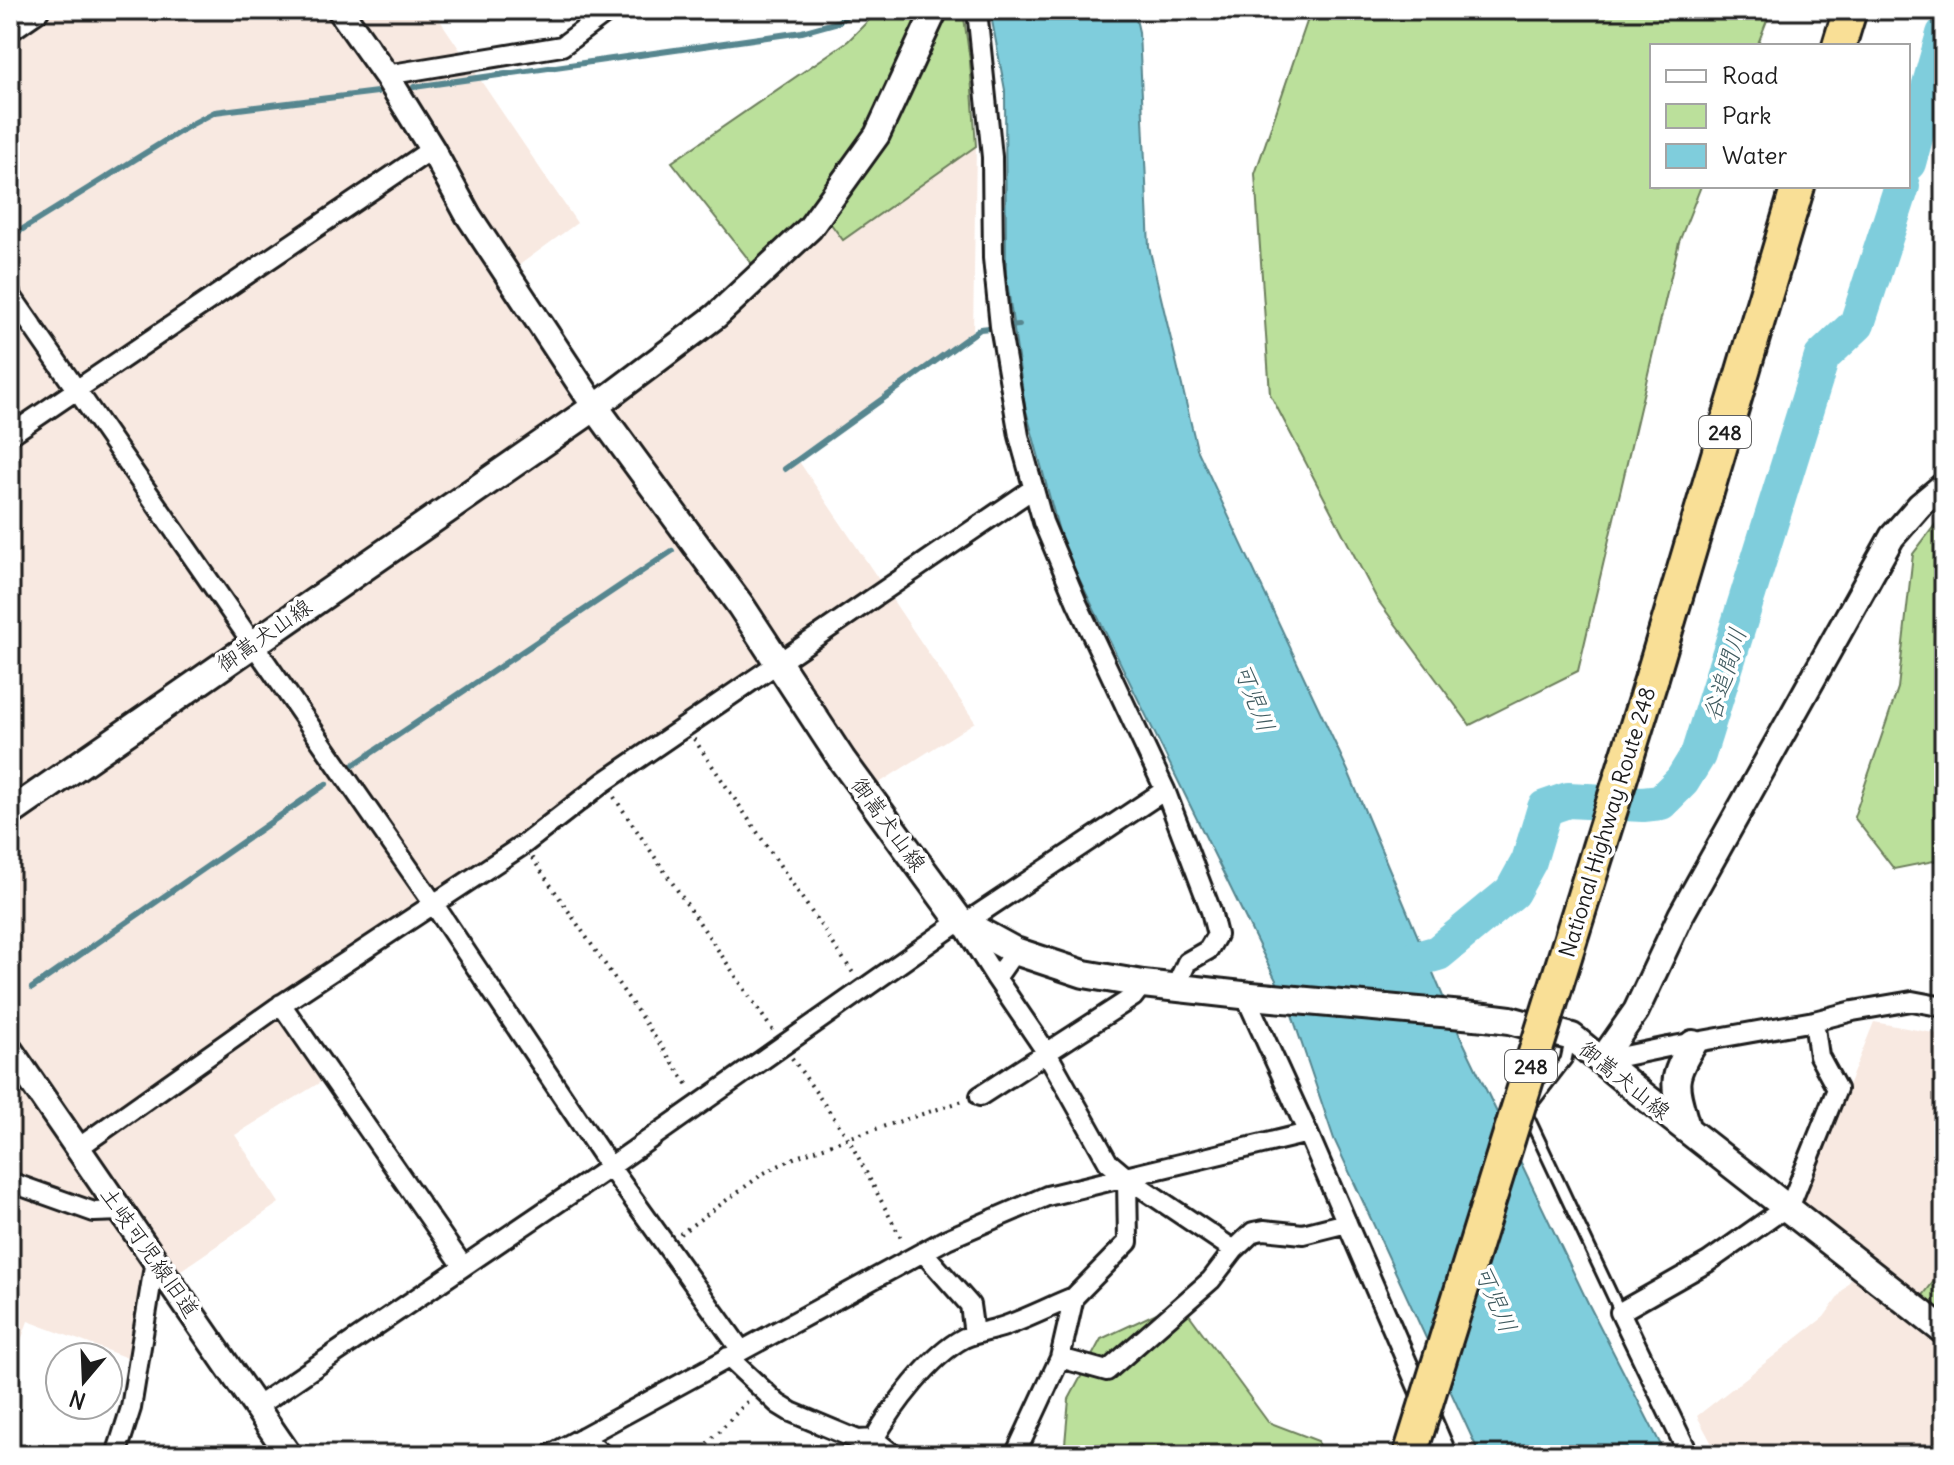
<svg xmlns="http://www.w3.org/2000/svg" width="1954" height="1465" viewBox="0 0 1954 1465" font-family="Delius,'Klee One',sans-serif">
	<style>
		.built { fill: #f8e9e1 }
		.green { fill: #bbe09b; stroke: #6c7e5c; stroke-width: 2 }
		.water { fill: #7fcddc; stroke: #57868f; stroke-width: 2 }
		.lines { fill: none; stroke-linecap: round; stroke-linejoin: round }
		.stream { stroke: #57868f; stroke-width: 6 }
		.river { stroke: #7fcddc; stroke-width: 36 }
		.service-casing { stroke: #1c1c1c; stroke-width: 15 }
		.minor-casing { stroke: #1c1c1c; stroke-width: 24 }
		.tertiary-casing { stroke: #1c1c1c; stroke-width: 30 }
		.secondary-casing { stroke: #1c1c1c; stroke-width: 32 }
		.trunk-casing { stroke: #1c1c1c; stroke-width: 38 }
		.path { stroke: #1c1c1c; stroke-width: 4; stroke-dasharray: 2 6; stroke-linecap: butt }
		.service { stroke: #fff; stroke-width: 9 }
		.minor { stroke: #fff; stroke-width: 18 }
		.tertiary { stroke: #fff; stroke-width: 24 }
		.secondary { stroke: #fff; stroke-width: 26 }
		.trunk { stroke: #f9df96; stroke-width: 32 }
		.trunk-bridge-casing { stroke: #1c1c1c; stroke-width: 38; stroke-linecap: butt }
		.trunk-bridge { stroke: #f9df96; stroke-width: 32 }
		.labels { text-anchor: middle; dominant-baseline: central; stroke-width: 7; stroke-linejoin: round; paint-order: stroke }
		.shield { fill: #fff; stroke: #606060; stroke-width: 2 }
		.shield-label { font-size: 20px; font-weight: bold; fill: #1c1c1c }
		.street-label { font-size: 22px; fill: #1c1c1c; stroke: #fff }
		.water-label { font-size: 24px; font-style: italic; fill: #3f5a5f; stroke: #fff }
	</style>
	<rect width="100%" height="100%" fill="#fff"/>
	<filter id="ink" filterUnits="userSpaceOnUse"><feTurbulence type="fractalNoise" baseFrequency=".0125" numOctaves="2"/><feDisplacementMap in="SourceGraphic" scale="16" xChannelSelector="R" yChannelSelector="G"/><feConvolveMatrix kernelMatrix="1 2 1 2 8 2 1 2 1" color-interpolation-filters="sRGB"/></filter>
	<g filter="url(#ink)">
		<path class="built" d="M 10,10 L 433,10 L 577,223 L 507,274 L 595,407 L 821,212 L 843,240 L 976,146 L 973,334 L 796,457 L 975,722 L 865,792 L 779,662 L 277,1008 L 324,1080 L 235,1135 L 279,1203 L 168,1279 L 156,1261 L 138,1362 L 28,1321 L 10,1372 Z
			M 1874,1022 L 1944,1035 L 1944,1267 L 1921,1298 L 1944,1315 L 1944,1455 L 1718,1455 L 1697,1416 L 1824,1317 L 1864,1261 L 1797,1211 Z"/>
		<path class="green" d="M 879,10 L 963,10 L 970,61 L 976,146 L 843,240 L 822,212 L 760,274 L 672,162 L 848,41 Z
			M 1311,10 L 1771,10 L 1757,46 L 1652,46 L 1652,186 L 1701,186 L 1679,242 L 1578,671 L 1470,725 L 1377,599 L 1270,394 L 1255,174 Z
			M 1944,513 L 1944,859 L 1894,869 L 1854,817 L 1898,688 L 1913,554 Z
			M 1934,1281 L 1944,1288 L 1944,1315 L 1921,1298 Z
			M 1180,1302 L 1268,1422 L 1318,1441 L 1321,1455 L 1064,1455 L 1069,1399 L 1101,1339 Z"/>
		<path class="water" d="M 990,10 L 1134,10 L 1139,32 L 1149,247 L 1197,449 L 1348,771 L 1455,1025 L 1589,1305 L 1666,1455 L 1480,1455 L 1334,1139 L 1290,1009 L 1063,546 L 1025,407 L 1006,274 L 1005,90 Z"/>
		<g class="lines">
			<path class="stream" d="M 414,87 L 802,32 L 838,22 L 854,10
				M 10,237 L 192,124 L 215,112 L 377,92
				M 785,469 L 980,329 L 1019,325
				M 352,766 L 672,551
				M 32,988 L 326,784"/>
			<path class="river" d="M 1908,163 L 1944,34
				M 1381,969 L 1438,953 L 1512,892 L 1529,861 L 1545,808 L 1568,800 L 1643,804 L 1661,802 L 1682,781 L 1698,755 L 1822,357 L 1857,324 L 1902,186"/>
			<defs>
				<path id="service" d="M 1570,1042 L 1566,1060 L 1526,1112 L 1620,1312"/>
				<path id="minor" d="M 977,10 L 992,157 L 993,258 L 1000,326 L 1019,436 L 1043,522 L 1077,603 L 1165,790 L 1211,911 L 1217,935 L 1208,950 L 1187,962 L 1175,988
					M 386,75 L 562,46 L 610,10
					M 10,294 L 433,903 L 610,1167 L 741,1350
					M 10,435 L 432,149
					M 965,923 L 1165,790
					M 1015,951 L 996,978 L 1047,1053 L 1108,1162 L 1127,1178 L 1234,1250
					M 1251,996 L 1250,1006 L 1308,1133 L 1447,1455
					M 281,1004 L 463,1266
					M 1601,1061 L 1668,1047 L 1814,1021 L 1853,1011 L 1912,1001 L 1944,1007
					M 980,1096 L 1133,997 L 1143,984
					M 78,1148 L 276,1008 L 523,845 L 604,782 L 1034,488
					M 10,1182 L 94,1212 L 122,1211
					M 923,1252 L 970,1305 L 974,1334
					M 728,1357 L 778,1404 L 791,1412 L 858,1440 L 874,1439 L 894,1455
					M 1060,1358 L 1107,1371 L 1211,1280 L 1234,1250 L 1253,1232 L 1264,1230 L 1303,1234 L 1347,1223
					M 256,1407 L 610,1167 L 960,921 L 996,978
					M 583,1437 L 603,1455
					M 874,1439 C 893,1406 930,1356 964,1338 C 977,1332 991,1331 1005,1326 C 1028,1318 1051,1306 1074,1297
					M 116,1455 L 131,1408 L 155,1260
					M 550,1455 L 947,1239 L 1047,1196 L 1308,1133
					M 1015,1455 L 1060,1358 L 1074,1297 L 1128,1242 L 1127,1178
					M 1689,1455 L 1620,1312 L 1708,1262 L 1775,1215 L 1789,1208 L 1837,1089 L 1819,1056 L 1814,1021"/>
				<path id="tertiary" d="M 340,10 L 386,75 L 432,149 L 468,215 L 595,407 L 716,316 L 810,228 L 877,135 L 935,10
					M 10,28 L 36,10
					M 10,1050 L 289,1455
					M 1601,1061 L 1636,1011 L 1681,915 L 1892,537 L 1920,505 L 1944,485"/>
				<path id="secondary" d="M 10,813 L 595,407 L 741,606 L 842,760 L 960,921 L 1015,951 L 1084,974 L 1143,984 L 1251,996 L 1486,1017 L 1510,1020 L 1572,1037 L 1639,1092 L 1944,1331
					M 1686,1127 C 1675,1087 1669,1081 1693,1044"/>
				<path id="trunk" d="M 1839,46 L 1850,10
					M 1652,677 L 1798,186"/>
			</defs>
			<use href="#service" class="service-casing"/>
			<use href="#minor" class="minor-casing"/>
			<use href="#tertiary" class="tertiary-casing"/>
			<use href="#secondary" class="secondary-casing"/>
			<use href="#trunk" class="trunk-casing"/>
			<path class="path" d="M 694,739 L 853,973
				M 614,797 L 773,1031
				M 532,858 L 690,1088
				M 792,1058 L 848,1138 L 903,1242
				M 680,1234 L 764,1173 L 794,1158 L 848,1138 L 966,1100
				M 696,1455 L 750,1399"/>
			<use href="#service" class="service"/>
			<use href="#minor" class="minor"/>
			<use href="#tertiary" class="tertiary"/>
			<use href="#secondary" class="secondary"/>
			<use href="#trunk" class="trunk"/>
			<defs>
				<path id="trunk-bridge" d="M 1410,1455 L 1652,677"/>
			</defs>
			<use href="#trunk-bridge" class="trunk-bridge-casing"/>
			<use href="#trunk-bridge" class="trunk-bridge"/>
		</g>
	</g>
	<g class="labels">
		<g class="shield">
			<rect x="1699" y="416" width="52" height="32" rx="6"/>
			<rect x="1505" y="1050" width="52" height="32" rx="6"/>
		</g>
		<g class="shield-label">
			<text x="1725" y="432">248</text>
			<text x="1531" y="1066">248</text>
		</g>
		<g class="street-label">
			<text transform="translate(264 635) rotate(-35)">御嵩犬山線</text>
			<text transform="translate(1607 822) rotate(-73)">National Highway Route 248</text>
			<text transform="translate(889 824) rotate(54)">御嵩犬山線</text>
			<text transform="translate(1625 1080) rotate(39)">御嵩犬山線</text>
			<text transform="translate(150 1252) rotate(55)">土岐可児線旧道</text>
		</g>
		<g class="water-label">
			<text transform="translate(1724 674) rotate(-73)">谷追間川</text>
			<text transform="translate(1255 697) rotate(69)">可児川</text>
			<text transform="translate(1496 1298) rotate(67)">可児川</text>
		</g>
	</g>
	<rect width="1954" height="1465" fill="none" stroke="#fff" stroke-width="40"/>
	<rect x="20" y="20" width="1914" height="1425" fill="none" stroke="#1c1c1c" stroke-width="3" filter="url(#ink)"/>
	<rect x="1650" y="44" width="260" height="144" fill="#ffffff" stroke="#a4a4a4" stroke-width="2"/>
	<rect x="1666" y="70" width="40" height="12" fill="#ffffff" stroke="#a4a4a4" stroke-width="2"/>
	<text x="1722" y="84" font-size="24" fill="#1c1c1c">Road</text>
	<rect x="1666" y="104" width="40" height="24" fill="#bbe09b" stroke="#a4a4a4" stroke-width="2"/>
	<text x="1722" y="124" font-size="24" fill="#1c1c1c">Park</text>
	<rect x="1666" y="144" width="40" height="24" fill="#7fcddc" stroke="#a4a4a4" stroke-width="2"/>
	<text x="1722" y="164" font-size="24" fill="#1c1c1c">Water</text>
	<g transform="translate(84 1381) rotate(199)"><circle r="38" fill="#ffffff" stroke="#a4a4a4" stroke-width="2"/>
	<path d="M0-6L14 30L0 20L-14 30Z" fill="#1c1c1c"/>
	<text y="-12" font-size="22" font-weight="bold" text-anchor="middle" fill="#1c1c1c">N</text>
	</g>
</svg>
